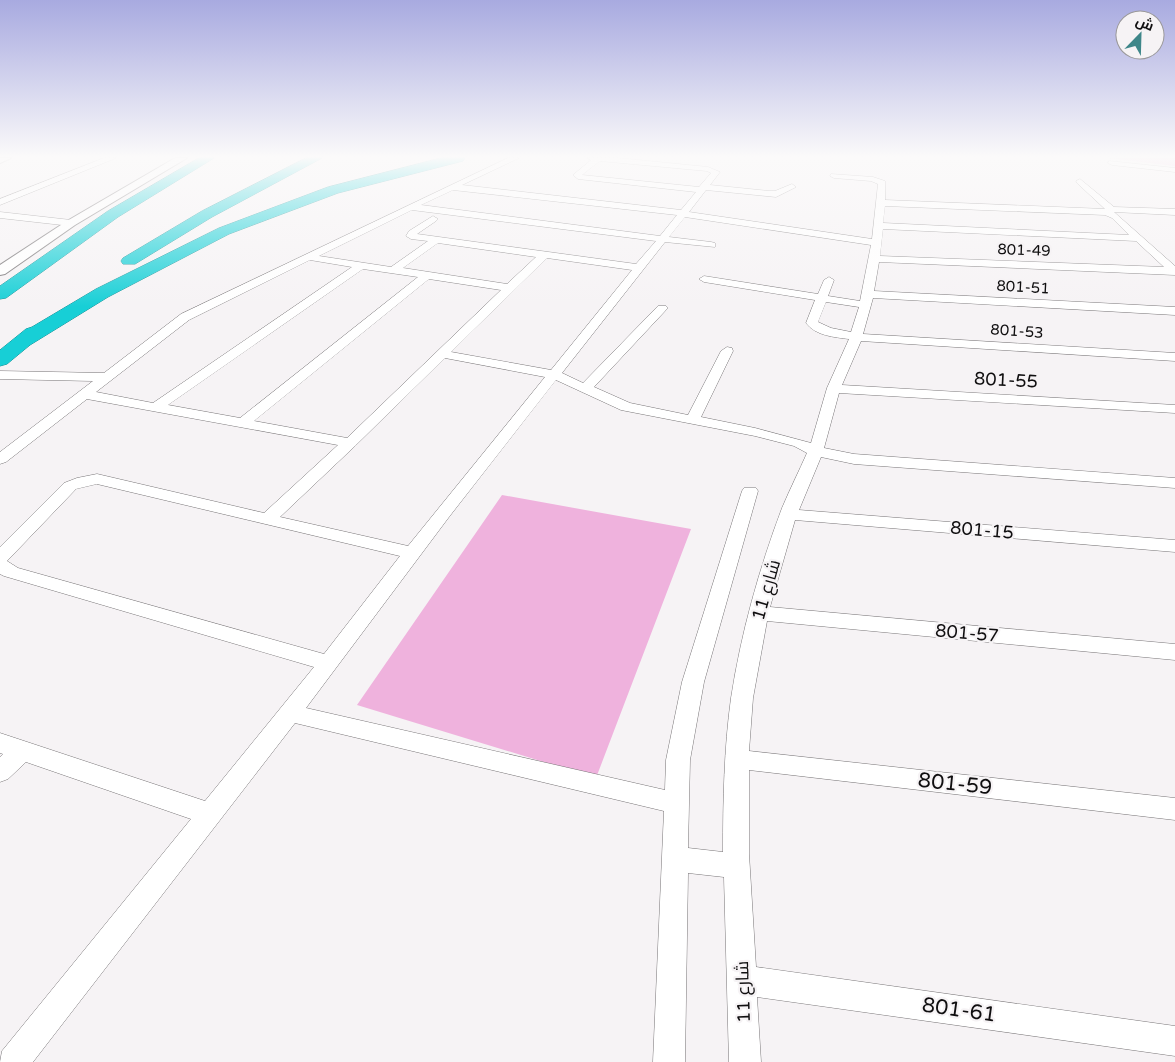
<svg xmlns="http://www.w3.org/2000/svg" width="1175" height="1062" viewBox="0 0 1175 1062" font-family="'Varela Round',Cairo,sans-serif">
	<style>
		.green { fill: #efb2dd }
		.lines { fill: none; stroke-linecap: round; stroke-linejoin: round }
		.minor-casing { stroke: #797678; stroke-width: 1 }
		.tertiary-casing { stroke: #797678; stroke-width: 2 }
		.motorway-casing { stroke: #158c91; stroke-width: 1 }
		.minor { fill: #fff; fill-rule: evenodd }
		.tertiary { fill: #fff; fill-rule: evenodd }
		.motorway { fill: #17cfd6; fill-rule: evenodd }
		.labels { text-anchor: middle; dominant-baseline: central; stroke-width: 4.5; stroke-linejoin: round; paint-order: stroke }
		.far-street-label { font-size: 15px; fill: #100f10; stroke: #f6f3f5 }
		.street-label { font-size: 18px; fill: #100f10; stroke: #f6f3f5 }
		.near-street-label { font-size: 21px; fill: #100f10; stroke: #f6f3f5 }
	</style>
	<rect width="100%" height="100%" fill="#f6f3f5"/>
	<path class="green" d="M 1108,158 L 1175,158 L 1175,166 Z
		M 502,495 L 691,529 L 596,778 L 357,705 Z"/>
	<g class="lines">
		<defs>
			<path id="minor" d="M 104,158 L 116,158 L 0,205 L 0,199 Z
				M 508,158 L 519,158 L 462,185 L 681,210 L 696,192 L 578,179 L 573,175 L 591,160 L 587,158 L 618,158 L 708,167 L 720,172 L 710,185 L 769,191 L 775,191 L 792,184 L 796,187 L 776,197 L 706,190 L 689,212 L 872,239 L 878,184 L 871,181 L 834,178 L 830,176 L 831,174 L 873,177 L 885,181 L 885,200 L 1105,209 L 1077,183 L 1076,181 L 1080,179 L 1114,207 L 1175,209 L 1175,215 L 1114,212 L 1175,266 L 1175,275 L 879,262 L 874,291 L 1175,307 L 1175,315 L 873,298 L 863,334 L 1175,353 L 1175,361 L 861,341 L 842,385 L 1175,405 L 1175,413 L 839,393 L 824,448 L 854,454 L 1175,478 L 1175,488 L 854,464 L 821,457 L 799,510 L 1175,540 L 1175,552 L 795,520 L 770,607 L 1175,644 L 1175,660 L 767,621 L 753,698 L 749,751 L 1175,798 L 1175,820 L 749,770 L 749,854 L 756,967 L 1175,1026 L 1175,1056 L 757,997 L 761,1062 L 729,1062 L 724,877 L 688,873 L 685,1062 L 653,1062 L 664,811 L 295,723 L 33,1062 L 0,1062 L 2,1051 L 191,819 L 26,762 L 8,779 L 0,782 L 0,757 L 3,754 L 0,753 L 0,733 L 205,801 L 314,667 L 4,576 L 0,574 L 0,547 L 64,483 L 77,478 L 97,474 L 264,513 L 338,445 L 87,399 L 6,462 L 0,464 L 0,452 L 93,381 L 0,379 L 0,371 L 104,373 L 181,314 ZM 600,161 L 707,171 L 711,173 L 699,187 L 582,175 ZM 453,190 L 677,215 L 660,236 L 421,205 ZM 885,206 L 1105,215 L 1112,218 L 1129,235 L 883,223 ZM 412,210 L 656,241 L 636,264 L 417,234 L 436,221 L 438,219 L 433,216 L 409,231 L 406,236 L 411,239 L 428,241 L 391,267 L 319,256 ZM 685,217 L 871,245 L 860,301 L 828,296 L 834,280 L 829,277 L 824,280 L 818,294 L 704,276 L 699,279 L 704,282 L 815,300 L 806,323 C 816,336 834,337 849,339 L 827,388 L 811,443 L 755,428 L 701,417 L 733,351 L 732,348 L 727,347 L 721,351 L 688,415 L 630,403 L 594,387 L 666,310 L 668,308 L 666,306 L 658,306 L 583,383 L 562,373 L 665,242 L 715,247 L 715,243 L 711,242 L 669,237 ZM 883,229 L 1136,241 L 1164,267 L 880,256 ZM 438,243 L 536,257 L 507,284 L 403,268 ZM 547,258 L 632,270 L 551,370 L 451,352 ZM 310,260 L 352,267 L 153,403 L 96,392 L 189,320 ZM 363,269 L 418,277 L 240,418 L 168,405 ZM 429,279 L 501,290 L 347,438 L 254,421 ZM 826,302 L 859,307 L 851,332 L 831,328 L 818,322 ZM 445,358 L 545,377 L 408,546 L 280,517 L 355,446 ZM 556,380 L 621,410 L 755,436 L 794,446 L 807,453 C 799,471 790,489 782,508 C 759,569 741,633 731,698 C 724,749 723,800 723,852 L 688,848 L 690,760 L 704,682 L 758,491 L 756,488 L 744,488 L 742,491 L 682,682 L 666,760 L 665,790 L 306,708 L 449,517 ZM 97,484 L 400,556 L 324,654 L 18,568 L 7,561 L 76,489 Z
				M 1109,161 L 1175,168 L 1175,172 L 1112,165 L 1108,163 Z
				M 0,212 L 71,220 L 76,223 L 71,226 L 0,218 Z"/>
			<path id="tertiary" d="M 0,158 L 11,158 L 0,163 Z
				M 175,158 L 187,158 L 75,225 L 5,274 L 0,275 L 0,265 L 67,221 Z"/>
			<path id="motorway" d="M 199,158 L 214,158 L 118,217 L 6,298 L 0,299 L 0,286 L 108,211 Z
				M 306,158 L 322,158 L 212,217 L 135,264 L 123,264 L 121,261 L 123,258 L 202,211 Z
				M 441,158 L 465,158 L 463,161 L 338,193 L 229,234 L 108,297 L 30,345 L 7,364 L 0,366 L 0,350 L 26,329 L 32,327 L 96,289 L 219,228 L 328,187 Z"/>
		</defs>
		<use href="#minor" class="minor-casing"/>
		<use href="#tertiary" class="tertiary-casing"/>
		<use href="#motorway" class="motorway-casing"/>
		<use href="#minor" class="minor"/>
		<use href="#tertiary" class="tertiary"/>
		<use href="#motorway" class="motorway"/>
	</g>
	<linearGradient id="sky" x2="0" y2="1"><stop stop-color="#a8aae0"/><stop offset="0.51" stop-color="#fbfafa"/><stop offset="1" stop-color="#fbfafa" stop-opacity="0"/></linearGradient>
	<rect width="1175" height="307" fill="url(#sky)"/>
	<g class="labels">
		<g class="far-street-label">
			<text transform="translate(1024 250) rotate(2)">801-49</text>
			<text transform="translate(1023 287) rotate(3)">801-51</text>
			<text transform="translate(1017 331) rotate(4)">801-53</text>
		</g>
		<g class="street-label">
			<text transform="translate(1006 380) rotate(3)">801-55</text>
			<text transform="translate(982 530) rotate(5)">801-15</text>
			<text transform="translate(766 590) rotate(-74)">شارع 11</text>
			<text transform="translate(967 633) rotate(5)">801-57</text>
			<text transform="translate(743 992) rotate(-92)">شارع 11</text>
		</g>
		<g class="near-street-label">
			<text transform="translate(955 784) rotate(6)">801-59</text>
			<text transform="translate(959 1010) rotate(8)">801-61</text>
		</g>
	</g>
	<g transform="translate(1140 35) rotate(23)"><circle r="24" fill="#f6f3f5" stroke="#9a9899"/>
	<path d="M0-4L9 19L0 12L-9 19Z" fill="#3e8689"/>
	<text y="-8" font-size="14" font-weight="bold" text-anchor="middle" fill="#100f10">ش</text>
	</g>
</svg>
